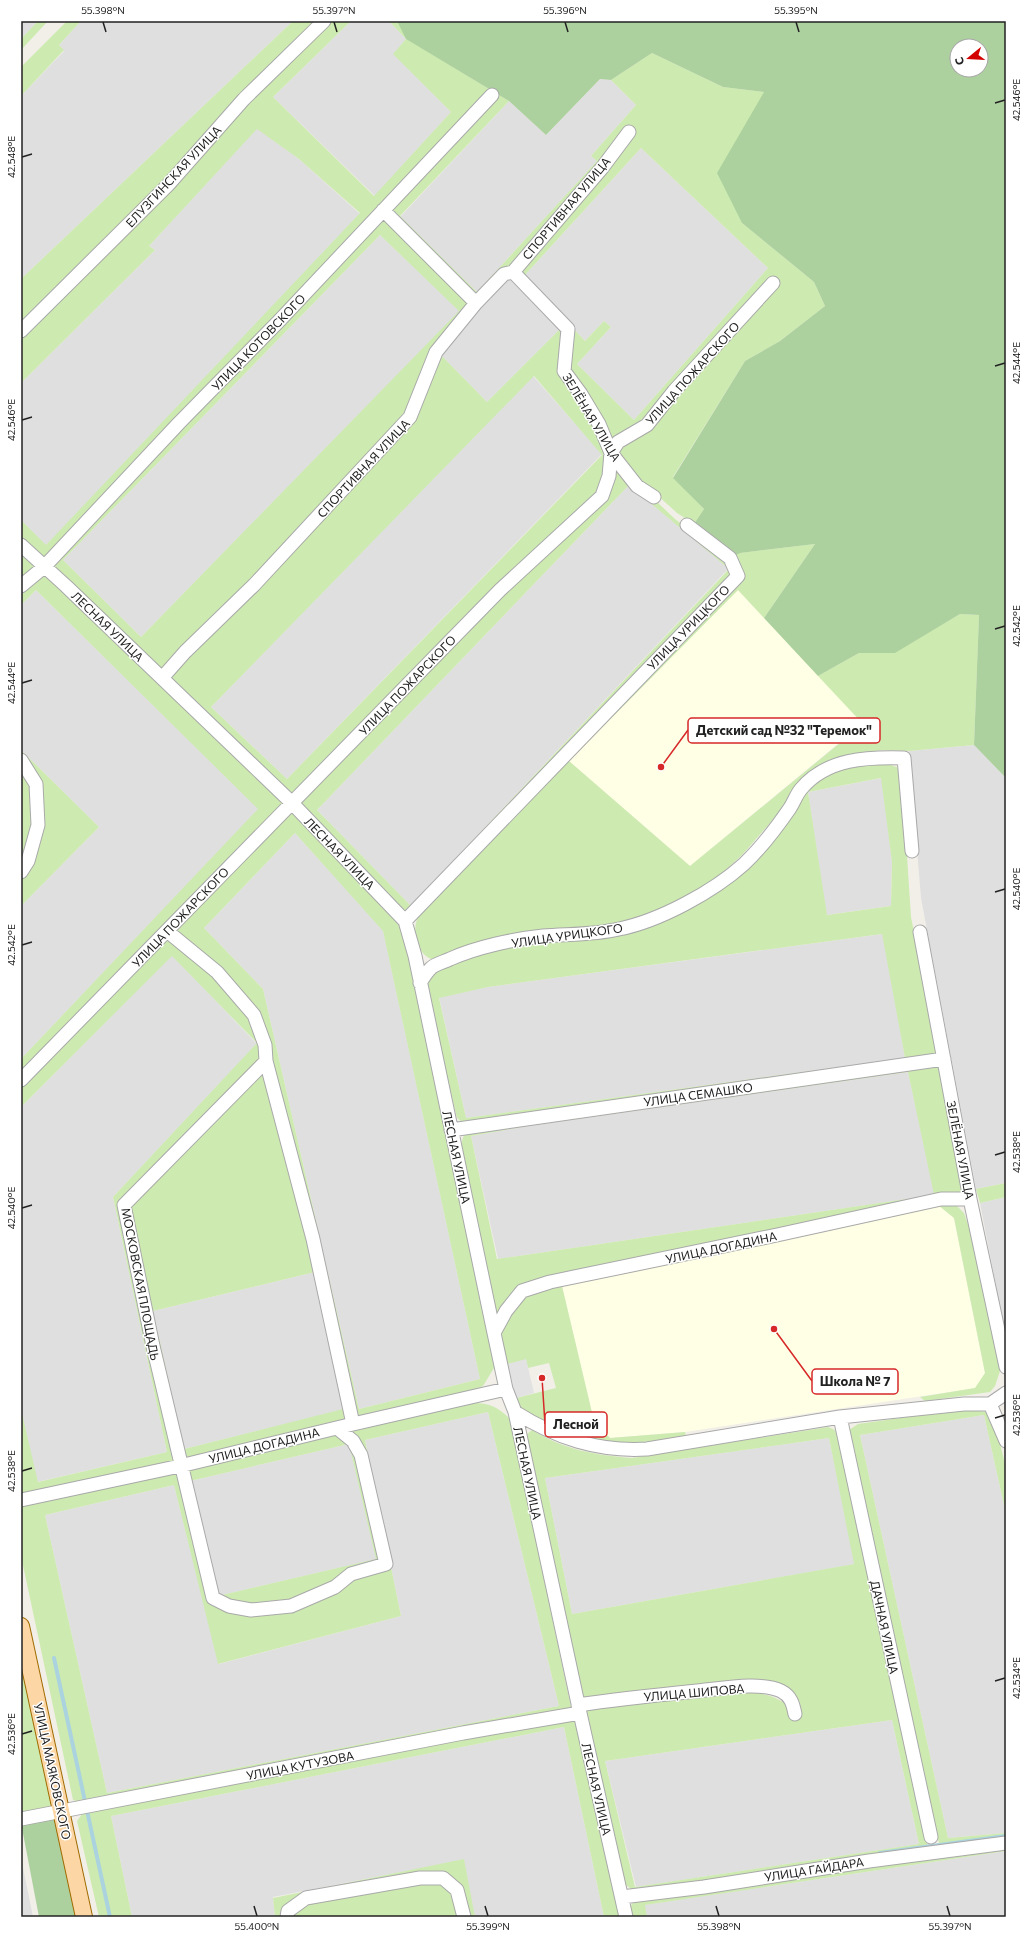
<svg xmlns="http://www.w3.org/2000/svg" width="1027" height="1938" viewBox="0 0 1027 1938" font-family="Commissioner,sans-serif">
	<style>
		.residential { fill: #e0dfdf }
		.education { fill: #ffffe5 }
		.grass { fill: #cdebb0; fill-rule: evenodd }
		.forest { fill: #add19e; fill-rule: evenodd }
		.parking { fill: #e2e2e2 }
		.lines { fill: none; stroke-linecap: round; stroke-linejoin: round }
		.stream { stroke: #aad3df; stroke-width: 4 }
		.minor-casing { stroke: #a9a9a9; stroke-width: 15 }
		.major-casing { stroke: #a06b00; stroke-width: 18 }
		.minor { stroke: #fff; stroke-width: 13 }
		.major { stroke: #fcd6a4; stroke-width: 16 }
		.ticks { fill: none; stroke: #222; stroke-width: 1.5 }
		.labels { text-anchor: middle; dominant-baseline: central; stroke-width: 3; stroke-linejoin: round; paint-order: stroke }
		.street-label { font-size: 12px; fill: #222; stroke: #fff }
		.leader { fill: none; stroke: #d62828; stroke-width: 1.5 }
		.callout-dot { fill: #d62828; stroke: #fff; stroke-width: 1.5 }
		.callout { fill: #fff; stroke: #d62828; stroke-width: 1.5 }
		.callout-label { font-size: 13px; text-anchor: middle; font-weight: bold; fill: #222 }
		.neatline { fill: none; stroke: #222; stroke-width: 1.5 }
		.ticks-label { font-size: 10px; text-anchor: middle; fill: #222 }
	</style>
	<rect width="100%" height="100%" fill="#f2efe9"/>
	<path class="residential" d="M 21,21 L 38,21 L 21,39 Z
		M 81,21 L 293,21 L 21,279 L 21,96 L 64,51 L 59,45 Z
		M 351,21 L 389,21 L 406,39 L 394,54 L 451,112 L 375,196 L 273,97 Z
		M 600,79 L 611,80 L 636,105 L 591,156 L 597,161 L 477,292 L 400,217 L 509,101 L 546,135 Z
		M 257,128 L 299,159 L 360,214 L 46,546 L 21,520 L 21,383 L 155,250 L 149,246 Z
		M 641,148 L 768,268 L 634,420 L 577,364 L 611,327 L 604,321 L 585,341 L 524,276 Z
		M 380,235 L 460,311 L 141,637 L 63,560 Z
		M 510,277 L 561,328 L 487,402 L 439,353 Z
		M 533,376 L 602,454 L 287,779 L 211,707 Z
		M 629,485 L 729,568 L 411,906 L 317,810 Z
		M 36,590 L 259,809 L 21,1059 L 21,906 L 99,827 L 21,750 L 21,605 Z
		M 974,745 L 1006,778 L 1006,1183 L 976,1189 L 921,898 L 909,751 Z
		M 882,778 L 892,862 L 891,906 L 826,915 L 808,792 Z
		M 295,833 L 383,930 L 480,1379 L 359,1409 L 263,989 L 204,928 Z
		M 883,934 L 905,1058 L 466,1118 L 439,997 L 488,987 Z
		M 172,955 L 257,1044 L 113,1197 L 167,1452 L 37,1482 L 21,1409 L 21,1107 Z
		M 908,1072 L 935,1195 L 498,1259 L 471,1136 L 528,1126 Z
		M 1006,1197 L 1006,1338 L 980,1203 Z
		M 315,1272 L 343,1410 L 184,1449 L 153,1311 Z
		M 488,1412 L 559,1706 L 107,1793 L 45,1515 L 174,1485 L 219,1664 L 401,1616 L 365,1440 Z
		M 984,1415 L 1006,1514 L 1006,1833 L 948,1838 L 860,1435 Z
		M 829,1438 L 855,1564 L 572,1614 L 545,1478 Z
		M 349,1444 L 377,1559 L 218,1596 L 190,1481 Z
		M 892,1720 L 919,1844 L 636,1887 L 605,1761 Z
		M 564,1727 L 604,1917 L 475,1917 L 463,1860 L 273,1897 L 275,1917 L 132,1917 L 111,1816 Z
		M 1006,1851 L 1006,1917 L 647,1917 L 644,1905 Z
		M 21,1858 L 33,1917 L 21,1917 Z"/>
	<path class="education" d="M 738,590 L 863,723 L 690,866 L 569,761 Z
		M 938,1205 L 954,1218 L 985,1373 L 976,1388 L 685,1432 L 610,1438 L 594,1421 L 562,1286 Z"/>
	<path class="grass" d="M 38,21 L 48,21 L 21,50 L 21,39 Z
		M 67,21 L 81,21 L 59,45 L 64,50 L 21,96 L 21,67 Z
		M 293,21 L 317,21 L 166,180 L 21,325 L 21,279 Z
		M 330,21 L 351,21 L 273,97 L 374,196 L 451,112 L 393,54 L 406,39 L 389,21 L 398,21 L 407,39 L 489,89 L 44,560 L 21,538 L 21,520 L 46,545 L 360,213 L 299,159 L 257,129 L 149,246 L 155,250 L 21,383 L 21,337 Z
		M 652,53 L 723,87 L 764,92 L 742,223 L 814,282 L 825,306 L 780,341 L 745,361 L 673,477 L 704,509 L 694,524 L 677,513 L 656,494 L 641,484 L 616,453 L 645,423 L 612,446 L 568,369 L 570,328 L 512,268 L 475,298 L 387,211 L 498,94 L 509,101 L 400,216 L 477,292 L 597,161 L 591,156 L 636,105 L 611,80 ZM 641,148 L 768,268 L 634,420 L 577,364 L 611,327 L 604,321 L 585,341 L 524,276 Z
		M 384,216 L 471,303 L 405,416 L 253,582 L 160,671 L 49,565 ZM 380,235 L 459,311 L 141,637 L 63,560 Z
		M 513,275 L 565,329 L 561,374 C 578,394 602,428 608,453 C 611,466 604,483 599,495 L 498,588 L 293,796 L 168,678 L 187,654 L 256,587 L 414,416 L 434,368 L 439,353 L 478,305 L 506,276 ZM 510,277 L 561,328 L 487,402 L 439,353 ZM 534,376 L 602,455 L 287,779 L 211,707 Z
		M 615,462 L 675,519 L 727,559 L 734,575 L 414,907 L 404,911 L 299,803 L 501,593 L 605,498 ZM 629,485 L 729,569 L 411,906 L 317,810 Z
		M 815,544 L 764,618 L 738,590 L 569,761 L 690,866 L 863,724 L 818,676 L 859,653 L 895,652 L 960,614 L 979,615 L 974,745 L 909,751 L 884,750 L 863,752 L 830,763 L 783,808 L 743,854 L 717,878 L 685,897 L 652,913 L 622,924 L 433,960 C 417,954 411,932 418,917 C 421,912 426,907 429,901 L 742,576 L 734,556 L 739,553 Z
		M 21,550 L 37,565 L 21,581 Z
		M 43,571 L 285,804 L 21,1076 L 21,1059 L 258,809 L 36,590 L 21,605 L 21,589 Z
		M 21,750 L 99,827 L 21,906 L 21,877 L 41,825 Z
		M 888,764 L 899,768 L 902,778 L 911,917 L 939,1055 L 463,1123 L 457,1118 L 427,991 L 427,981 L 435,972 L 446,965 L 487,951 L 541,943 L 583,939 L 719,891 L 813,783 L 831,772 L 853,765 ZM 881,778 L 892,862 L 891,906 L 827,915 L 808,792 ZM 882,934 L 905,1058 L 466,1118 L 439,998 L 488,987 Z
		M 21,766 L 32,786 L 35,824 L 21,865 Z
		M 291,811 L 389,913 L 399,925 L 406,941 L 488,1333 L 494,1368 L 483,1386 L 470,1392 L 355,1417 L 257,1014 L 172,932 ZM 295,833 L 383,931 L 480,1379 L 359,1409 L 263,989 L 204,928 Z
		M 166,938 L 215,974 L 252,1018 L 262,1060 L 120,1203 L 174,1461 L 21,1495 L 21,1409 L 38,1482 L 167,1452 L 113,1197 L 257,1043 L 172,956 L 21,1107 L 21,1085 Z
		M 931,1063 L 944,1068 L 963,1192 L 547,1277 L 497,1314 L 461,1146 L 463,1137 L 470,1131 ZM 908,1072 L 934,1195 L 497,1259 L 471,1136 L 528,1126 Z
		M 265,1068 L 310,1239 L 348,1419 L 182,1459 L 128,1206 ZM 315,1272 L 343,1409 L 184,1449 L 153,1311 Z
		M 1006,1183 L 1006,1197 L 980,1203 L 976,1189 Z
		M 949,1204 L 957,1206 L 964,1213 L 972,1236 L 1001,1368 L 995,1386 L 990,1392 L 925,1401 L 920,1397 L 975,1388 L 985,1373 L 954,1218 L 938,1205 Z
		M 562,1286 L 594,1421 L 610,1438 L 685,1432 L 686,1436 C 630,1446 592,1447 540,1419 C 529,1414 519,1410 516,1398 L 556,1388 L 549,1363 L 528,1368 L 526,1360 L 508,1364 L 501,1336 L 503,1326 L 510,1315 L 525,1298 L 531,1293 Z
		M 473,1403 C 490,1403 498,1407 510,1419 L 571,1707 L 566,1711 L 83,1803 L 73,1800 L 21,1556 L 21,1506 L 185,1471 ZM 488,1412 L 559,1706 L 107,1793 L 45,1515 L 174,1485 L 218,1664 L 401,1616 L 365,1440 ZM 349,1444 L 376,1559 L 218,1596 L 190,1481 Z
		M 963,1409 L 988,1412 L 998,1435 L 1006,1468 L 1006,1514 L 984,1415 L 860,1435 L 948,1838 L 1006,1833 L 1006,1839 L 940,1848 L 849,1430 L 858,1424 Z
		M 828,1427 L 835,1430 L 838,1439 L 928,1847 L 634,1891 L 623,1883 L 586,1710 L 618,1704 L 748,1692 C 763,1693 773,1695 786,1704 L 789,1716 L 795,1717 L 802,1715 L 800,1703 L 796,1696 L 744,1681 L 614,1693 L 584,1698 L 581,1695 L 526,1435 L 532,1430 C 565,1450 595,1455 632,1458 ZM 829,1438 L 854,1564 L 572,1614 L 545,1478 ZM 892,1720 L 919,1844 L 635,1887 L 605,1761 Z
		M 21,1664 L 23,1667 L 53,1804 L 45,1809 L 21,1815 Z
		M 568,1719 L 576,1722 L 619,1917 L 604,1917 L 564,1727 L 111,1816 L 132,1917 L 99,1917 L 77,1821 L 85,1810 L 335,1765 L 458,1738 Z
		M 1006,1846 L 1006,1851 L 645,1905 L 647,1917 L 632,1917 L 630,1907 L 635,1900 Z
		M 464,1859 L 475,1917 L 275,1917 L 273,1898 Z"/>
	<path class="forest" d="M 397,21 L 1006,21 L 1006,778 L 974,745 L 979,615 L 960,614 L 895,653 L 859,653 L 818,676 L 764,618 L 815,544 L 740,553 L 734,556 L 694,524 L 704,509 L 673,478 L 745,361 L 780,341 L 825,306 L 814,282 L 742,223 L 717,173 L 764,92 L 723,87 L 652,53 L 611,80 L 600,79 L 546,135 L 509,101 L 406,39 ZM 957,46 L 981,46 L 981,70 L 957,70 Z
		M 46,1818 L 56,1820 L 78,1917 L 39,1917 L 21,1823 Z"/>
	<path class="parking" d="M 526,1359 L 534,1393 L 516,1398 L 508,1364 Z"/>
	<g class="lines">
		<path class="stream" d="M 54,1658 L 110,1917
			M 880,1853 L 1006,1836"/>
		<defs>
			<path id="minor" d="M 383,210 L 476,303
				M 513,272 L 568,329 L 564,371 L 581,394 L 599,424 L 611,453 L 637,486 L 654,497
				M 21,331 L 168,185 L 244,99 L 324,21
				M 21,545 L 66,586 L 291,802 L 405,921 L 415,956 L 494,1333 L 506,1389 L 515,1412 L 580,1713 L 626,1917
				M 21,586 L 44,567 L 179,423 L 279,321 L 492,95
				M 162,678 L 185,652 L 254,585 L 410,417 L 436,352 L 476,303 L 504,274 L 513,272 L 602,168 L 629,132
				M 21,760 L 36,784 L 38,825 L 28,861 L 21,872
				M 405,921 L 738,576 L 730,558 L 687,525
				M 167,931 L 217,972 L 254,1015 L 265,1045 L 266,1061 L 313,1239 L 353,1424
				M 920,932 L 970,1199 L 1006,1367
				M 420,983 C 423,978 426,973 431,968 C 435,964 444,962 450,959 C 477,947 514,939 543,936 C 568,934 594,935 619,929 C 659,921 713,892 744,864 C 761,848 777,827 790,808 C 794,802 796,795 801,789 C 827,758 867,757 904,758 L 912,851
				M 266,1061 L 124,1205 L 153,1346 L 213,1598 L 229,1606 L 251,1610 L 291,1606 L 335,1587 L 351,1574 L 386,1564 L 361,1455 L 353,1441 L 337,1428
				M 21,1080 L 500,590 L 602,496 L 609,476 L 611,453 L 618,442 L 647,425 L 674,391 L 773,283
				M 451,1130 L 944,1059
				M 494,1333 L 506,1311 L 522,1291 L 550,1282 L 777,1235 L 941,1199 L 970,1199
				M 990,1404 L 1006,1441
				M 515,1412 C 556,1438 598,1452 647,1449 L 840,1417 L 964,1404 L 990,1404 L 1006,1393
				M 840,1417 L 931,1837
				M 21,1500 L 180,1466 L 353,1424 L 506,1389
				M 578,1705 C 617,1699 657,1695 697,1691 C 720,1689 760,1681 781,1691 C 791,1696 793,1704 795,1714
				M 21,1819 L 463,1733 L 580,1713
				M 622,1897 L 704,1887 L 869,1861 L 1006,1843
				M 287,1917 L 288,1911 L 306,1898 L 420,1878 L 443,1878 L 457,1890 L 464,1917"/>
			<path id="major" d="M 21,1626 L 84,1917"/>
		</defs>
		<use href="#minor" class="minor-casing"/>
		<use href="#major" class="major-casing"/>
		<use href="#minor" class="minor"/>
		<use href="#major" class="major"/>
	</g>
	<path class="ticks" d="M 103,22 L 106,32M 334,22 L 337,32M 565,22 L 568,32M 796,22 L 799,32M 995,103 L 1005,100M 22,157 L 32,154M 995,366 L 1005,363M 22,420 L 32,417M 995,629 L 1005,626M 22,683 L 32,680M 995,892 L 1005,889M 22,945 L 32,942M 995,1155 L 1005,1152M 22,1208 L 32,1205M 995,1418 L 1005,1415M 22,1471 L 32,1468M 995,1681 L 1005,1678M 22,1734 L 32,1731M 254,1906 L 257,1916M 485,1906 L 488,1916M 716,1906 L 719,1916M 947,1906 L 950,1916"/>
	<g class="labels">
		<g class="street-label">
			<text transform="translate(173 176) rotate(-47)">ЕЛУЗГИНСКАЯ УЛИЦА</text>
			<text transform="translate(566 208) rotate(-50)">СПОРТИВНАЯ УЛИЦА</text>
			<text transform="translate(258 342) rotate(-46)">УЛИЦА КОТОВСКОГО</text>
			<text transform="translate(692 373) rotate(-48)">УЛИЦА ПОЖАРСКОГО</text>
			<text transform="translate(592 417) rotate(59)">ЗЕЛЁНАЯ УЛИЦА</text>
			<text transform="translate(363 468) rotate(-47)">СПОРТИВНАЯ УЛИЦА</text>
			<text transform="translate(108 626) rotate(44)">ЛЕСНАЯ УЛИЦА</text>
			<text transform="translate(688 627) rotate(-46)">УЛИЦА УРИЦКОГО</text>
			<text transform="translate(407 685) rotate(-46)">УЛИЦА ПОЖАРСКОГО</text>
			<text transform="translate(340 853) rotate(46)">ЛЕСНАЯ УЛИЦА</text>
			<text transform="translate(180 917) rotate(-46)">УЛИЦА ПОЖАРСКОГО</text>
			<text transform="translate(567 935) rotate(-8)">УЛИЦА УРИЦКОГО</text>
			<text transform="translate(698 1094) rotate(-8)">УЛИЦА СЕМАШКО</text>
			<text transform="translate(961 1150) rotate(79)">ЗЕЛЁНАЯ УЛИЦА</text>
			<text transform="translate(457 1157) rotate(78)">ЛЕСНАЯ УЛИЦА</text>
			<text transform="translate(721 1247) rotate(-12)">УЛИЦА ДОГАДИНА</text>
			<text transform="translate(141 1284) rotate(79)">МОСКОВСКАЯ ПЛОЩАДЬ</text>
			<text transform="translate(264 1445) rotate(-14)">УЛИЦА ДОГАДИНА</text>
			<text transform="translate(528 1473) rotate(78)">ЛЕСНАЯ УЛИЦА</text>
			<text transform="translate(885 1627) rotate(78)">ДАЧНАЯ УЛИЦА</text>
			<text transform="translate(694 1692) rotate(-5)">УЛИЦА ШИПОВА</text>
			<text transform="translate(300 1765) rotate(-11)">УЛИЦА КУТУЗОВА</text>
			<text transform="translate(53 1771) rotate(78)">УЛИЦА МАЯКОВСКОГО</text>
			<text transform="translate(597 1789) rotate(77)">ЛЕСНАЯ УЛИЦА</text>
			<text transform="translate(814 1869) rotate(-9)">УЛИЦА ГАЙДАРА</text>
		</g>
	</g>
	<path class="leader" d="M661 767L688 730M774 1329L812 1381M542 1378L545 1424"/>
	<g class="callout-dot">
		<circle cx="661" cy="767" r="4"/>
		<circle cx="774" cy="1329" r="4"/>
		<circle cx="542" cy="1378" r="4"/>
	</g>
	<g class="callout">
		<rect x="688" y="718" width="192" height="25" rx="4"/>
		<rect x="812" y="1369" width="86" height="25" rx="4"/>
		<rect x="545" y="1412" width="62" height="25" rx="4"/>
	</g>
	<g class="callout-label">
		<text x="784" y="735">Детский сад №32 "Теремок"</text>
		<text x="855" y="1386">Школа № 7</text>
		<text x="576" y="1429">Лесной</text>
	</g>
	<rect width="1027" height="1938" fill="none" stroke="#ffffff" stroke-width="44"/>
	<g transform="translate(969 58) rotate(252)"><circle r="19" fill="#ffffff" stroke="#a7a7a7"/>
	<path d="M0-3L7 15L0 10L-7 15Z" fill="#d40000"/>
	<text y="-6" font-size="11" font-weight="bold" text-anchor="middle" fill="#222222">С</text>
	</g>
	<rect x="22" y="22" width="983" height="1894" class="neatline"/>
	<g class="ticks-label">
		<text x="103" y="14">55.398°N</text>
		<text x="334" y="14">55.397°N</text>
		<text x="565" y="14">55.396°N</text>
		<text x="796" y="14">55.395°N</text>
		<text transform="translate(1016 100) rotate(-90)" y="4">42.546°E</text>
		<text transform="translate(11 157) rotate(-90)" y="4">42.548°E</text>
		<text transform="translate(1016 363) rotate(-90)" y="4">42.544°E</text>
		<text transform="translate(11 420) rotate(-90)" y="4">42.546°E</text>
		<text transform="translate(1016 626) rotate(-90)" y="4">42.542°E</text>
		<text transform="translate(11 683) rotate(-90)" y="4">42.544°E</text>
		<text transform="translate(1016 889) rotate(-90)" y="4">42.540°E</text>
		<text transform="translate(11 945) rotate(-90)" y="4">42.542°E</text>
		<text transform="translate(1016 1152) rotate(-90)" y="4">42.538°E</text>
		<text transform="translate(11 1208) rotate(-90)" y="4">42.540°E</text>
		<text transform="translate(1016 1415) rotate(-90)" y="4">42.536°E</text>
		<text transform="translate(11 1471) rotate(-90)" y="4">42.538°E</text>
		<text transform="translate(1016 1678) rotate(-90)" y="4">42.534°E</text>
		<text transform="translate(11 1734) rotate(-90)" y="4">42.536°E</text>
		<text x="257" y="1930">55.400°N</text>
		<text x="488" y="1930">55.399°N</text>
		<text x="719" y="1930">55.398°N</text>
		<text x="950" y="1930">55.397°N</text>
	</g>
</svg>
